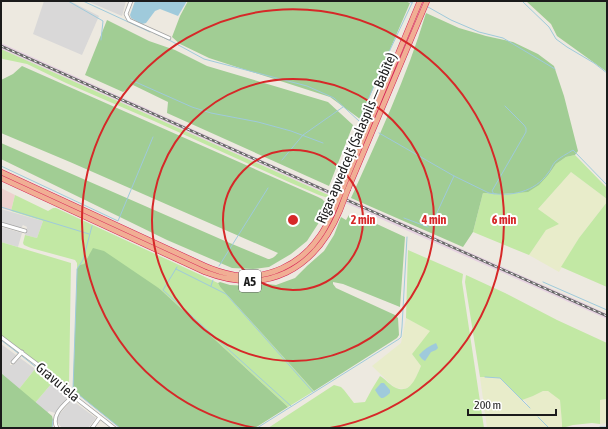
<svg xmlns="http://www.w3.org/2000/svg" width="608" height="429" viewBox="0 0 608 429" font-family="'Asap Condensed',sans-serif">
	<style>
		.residential { fill: #d9d8d8 }
		.commercial { fill: #eed1ce }
		.industrial { fill: #e6d2e1 }
		.farmland { fill: #e8ecca }
		.grass { fill: #c2e8a4 }
		.forest { fill: #a1cd94 }
		.water { fill: #9fcadb }
		.lines { fill: none; stroke-linecap: round; stroke-linejoin: round }
		.stream { stroke: #9fcadb; stroke-width: 1 }
		.canal { stroke: #9fcadb; stroke-width: 3 }
		.minor-casing { stroke: #a2a2a2; stroke-width: 4.5 }
		.trunk-casing { stroke: #d52256; stroke-width: 6 }
		.minor { stroke: #fff; stroke-width: 3 }
		.trunk { stroke: #f1ae94; stroke-width: 5 }
		.rail-casing { stroke: #696969; stroke-width: 2.5 }
		.rail { stroke: #fff; stroke-width: 1; stroke-dasharray: 3; stroke-linecap: butt }
		.trunk-bridge-casing { stroke: #d52256; stroke-width: 6; stroke-linecap: butt }
		.trunk-bridge { stroke: #f1ae94; stroke-width: 5 }
		.ring { fill: none; stroke: #d62828; stroke-width: 2 }
		.labels { text-anchor: middle; dominant-baseline: central; stroke-width: 4; stroke-linejoin: round; paint-order: stroke }
		.shield { fill: #fff; stroke: #5f5f5f; stroke-width: 1 }
		.shield-label { font-size: 13px; font-weight: bold; fill: #1b1b1b }
		.street-label { font-size: 14px; fill: #1b1b1b; stroke: #fff }
		.centre { fill: #d62828; stroke: #fff; stroke-width: 2 }
		.ring-label { font-size: 12px; text-anchor: middle; font-weight: bold; fill: #d62828; stroke: #fff; stroke-width: 4; stroke-linejoin: round; paint-order: stroke }
	</style>
	<rect width="100%" height="100%" fill="#ede9e0"/>
	<path class="residential" d="M 44,1 L 70,1 L 99,16 L 82,55 L 33,34 Z
		M 87,1 L 126,1 L 122,16 Z
		M 1,209 L 43,221 L 37,238 L 25,235 L 27,227 L 23,225 L 21,228 L 1,222 Z
		M 1,227 L 22,233 L 18,247 L 1,242 Z
		M 1,344 L 16,355 L 10,363 L 10,365 L 13,365 L 20,358 L 35,369 L 19,389 L 1,373 Z
		M 52,383 L 66,395 L 67,398 L 55,413 L 49,411 L 47,413 L 35,403 Z
		M 71,401 L 73,401 L 96,418 L 88,428 L 62,428 L 57,422 L 57,417 Z"/>
	<path class="commercial" d="M 1,188 L 15,195 L 11,211 L 1,208 Z"/>
	<path class="industrial" d="M 1,43 L 324,188 L 337,194 L 336,198 L 1,49 Z
		M 347,198 L 586,304 L 607,314 L 607,319 L 372,215 L 370,217 L 366,215 L 367,212 L 345,203 Z"/>
	<path class="farmland" d="M 571,172 L 607,199 L 607,202 L 579,238 L 559,272 L 529,255 L 546,230 L 538,209 Z
		M 406,318 L 431,331 L 412,354 L 421,366 L 413,384 L 405,389 L 395,388 L 372,366 L 401,343 Z
		M 480,377 L 485,377 L 500,378 L 527,406 L 527,403 L 523,399 L 533,396 L 543,391 L 548,391 L 560,399 L 562,423 L 562,428 L 487,428 Z
		M 607,399 L 607,423 L 600,424 L 600,400 Z"/>
	<path class="grass" d="M 1,49 L 335,198 L 334,200 L 319,195 L 291,183 L 154,121 L 66,83 L 27,64 L 3,59 L 1,58 Z
		M 575,155 L 607,188 L 607,199 L 571,172 L 538,209 L 559,224 L 546,230 L 529,255 L 473,232 L 483,193 L 499,194 L 549,174 L 556,164 L 566,157 Z
		M 15,195 L 48,211 L 53,208 L 56,208 L 218,283 L 220,287 L 314,391 L 288,407 L 160,289 L 89,255 L 84,264 L 77,269 L 77,272 L 77,263 L 75,260 L 31,248 L 24,245 L 23,243 L 25,235 L 37,238 L 43,221 L 11,211 Z
		M 607,202 L 607,287 L 561,267 L 579,238 Z
		M 1,242 L 71,263 L 69,386 L 1,335 Z
		M 408,250 L 463,274 L 462,282 L 484,428 L 268,428 L 334,385 L 341,387 L 344,390 L 354,403 L 365,402 L 372,389 L 380,376 C 385,379 391,386 396,388 C 411,394 416,377 421,366 L 412,354 L 430,331 L 406,318 Z
		M 466,275 L 505,293 L 557,320 L 607,343 L 607,399 L 600,400 L 600,424 L 592,423 L 573,425 L 562,428 L 562,423 L 560,400 L 548,391 L 543,391 L 533,396 L 522,400 L 500,378 L 485,377 L 480,377 L 465,282 Z
		M 35,369 L 52,383 L 35,403 L 19,389 Z"/>
	<path class="forest" d="M 188,1 L 405,1 L 410,3 L 360,119 L 330,97 L 209,58 L 180,44 L 172,37 L 180,16 Z
		M 526,1 L 607,1 L 607,72 L 557,36 L 551,24 Z
		M 426,13 L 459,28 L 486,36 L 513,42 L 538,54 L 554,66 L 564,96 L 578,151 L 575,155 L 566,157 L 556,164 L 549,174 L 539,185 L 528,192 L 499,194 L 483,193 L 473,232 L 463,247 L 351,198 C 378,138 407,77 426,13 Z
		M 107,20 L 149,41 L 175,50 L 207,66 L 328,102 L 353,125 L 329,186 L 167,113 L 168,102 L 133,85 L 123,92 L 85,75 Z
		M 22,66 L 318,197 L 322,199 L 325,202 L 324,206 L 326,207 L 318,224 L 307,241 L 291,254 L 269,267 L 253,269 L 232,268 L 167,240 L 1,159 L 1,143 L 225,241 L 268,259 C 273,259 275,256 278,253 L 70,162 L 1,133 L 1,80 L 13,74 Z
		M 353,213 L 405,237 L 400,307 L 343,284 L 333,282 L 333,284 L 336,288 L 395,315 L 398,318 L 399,335 L 397,338 L 314,391 L 220,287 L 218,283 L 220,282 L 230,285 L 249,286 L 267,284 L 276,285 L 295,278 L 307,266 L 324,251 L 334,235 L 341,217 L 346,220 L 349,215 Z
		M 93,248 L 104,251 L 160,289 L 288,407 L 255,428 L 120,428 L 73,390 L 77,272 L 77,269 L 80,265 L 84,264 L 89,255 Z
		M 1,373 L 52,416 L 53,420 L 52,428 L 1,428 Z"/>
	<path class="water" d="M 135,1 L 187,1 L 178,16 L 160,9 L 155,11 L 146,23 L 142,24 L 131,18 L 130,15 Z
		M 436,343 L 437,345 L 438,348 L 436,350 L 431,352 L 425,361 L 422,359 L 419,355 C 423,350 429,346 436,343 Z
		M 381,383 L 384,383 L 390,390 L 390,393 C 381,401 381,399 375,390 Z"/>
	<g class="lines">
		<path class="stream" d="M 68,1 L 103,21 L 101,40
			M 83,1 L 150,32
			M 408,1 L 412,3
			M 522,1 L 549,27 L 556,39 L 567,47 L 594,63 L 607,73
			M 428,7 L 451,20 L 479,32 L 503,38 L 555,69
			M 154,33 L 171,41 L 204,59 L 307,86 L 334,98 L 359,121 L 381,69 L 413,1
			M 131,80 L 192,107 L 211,113 L 258,122 L 291,131 L 323,143
			M 379,133 L 454,176 L 489,193 C 511,197 535,192 548,173 C 551,170 552,165 555,162 C 560,157 567,154 573,150 L 607,185
			M 282,160 L 303,135 L 343,107
			M 1,166 L 118,221 L 153,137
			M 494,194 L 492,191 L 526,132 L 526,128 L 524,125 L 505,106
			M 1,207 L 89,234
			M 435,217 L 454,176
			M 404,218 L 428,227
			M 92,226 L 83,260 L 77,269 L 77,272 L 73,390 L 120,428
			M 219,266 L 268,188
			M 177,267 L 163,290 L 291,406
			M 176,269 L 226,294 L 313,392
			M 543,282 L 607,310
			M 211,286 L 213,280
			M 1,340 L 18,353
			M 22,356 L 51,379
			M 485,377 L 500,378 L 530,408
			M 55,382 L 65,389
			M 538,417 L 549,428
			M 52,428 L 53,420
			M 257,428 L 399,339 L 401,337 L 402,327 L 407,237"/>
		<path class="canal" d="M 600,428 L 607,428"/>
		<defs>
			<path id="minor" d="M 131,1 L 126,14 L 129,20 L 140,25 L 169,38
				M 1,224 L 25,231
				M 1,337 L 66,386 L 73,396 L 114,428
				M 13,362 L 22,352
				M 57,428 C 50,415 65,404 73,396
				M 92,428 L 100,417"/>
			<path id="trunk" d="M 1,172 L 205,266 C 214,270 224,273 234,275 C 267,280 300,265 319,237 C 326,228 330,218 335,207
				M 1,178 L 205,272 C 267,296 315,270 340,210
				M 343,187 L 420,1
				M 348,189 L 427,1"/>
		</defs>
		<use href="#minor" class="minor-casing"/>
		<use href="#trunk" class="trunk-casing"/>
		<use href="#minor" class="minor"/>
		<use href="#trunk" class="trunk"/>
		<defs>
			<path id="rail" d="M 1,46 L 607,316"/>
		</defs>
		<use href="#rail" class="rail-casing"/>
		<use href="#rail" class="rail"/>
		<defs>
			<path id="trunk-bridge" d="M 335,207 L 343,187
				M 340,210 L 348,189"/>
		</defs>
		<use href="#trunk-bridge" class="trunk-bridge-casing"/>
		<use href="#trunk-bridge" class="trunk-bridge"/>
	</g>
	<g class="ring">
		<circle cx="293" cy="220" r="70"/>
		<circle cx="293" cy="220" r="141"/>
		<path d="M256 428A211 211 0 1 1 330 428"/>
	</g>
	<g class="labels">
		<rect class="shield" x="239" y="270" width="22" height="22" rx="3"/>
		<g class="shield-label">
			<text x="250" y="281">A5</text>
		</g>
		<g class="street-label">
			<text transform="translate(356 138) rotate(-67)">Rīgas apvedceļš (Salaspils — Babīte)</text>
			<text transform="translate(58 382) rotate(40)">Gravu iela</text>
		</g>
	</g>
	<circle cx="293" cy="220" r="6" class="centre"/>
	<g class="ring-label">
		<text x="363" y="224">2 min</text>
		<text x="434" y="224">4 min</text>
		<text x="504" y="224">6 min</text>
	</g>
	<rect width="608" height="429" fill="none" stroke="#1b1b1b" stroke-width="4"/>
	<path d="M468 409v6h88v-6" fill="none" stroke="#1b1b1b" stroke-width="2"/>
	<text x="474" y="409" font-size="12" fill="#1b1b1b" stroke="#ffffff" stroke-width="3" paint-order="stroke">200 m</text>
</svg>
